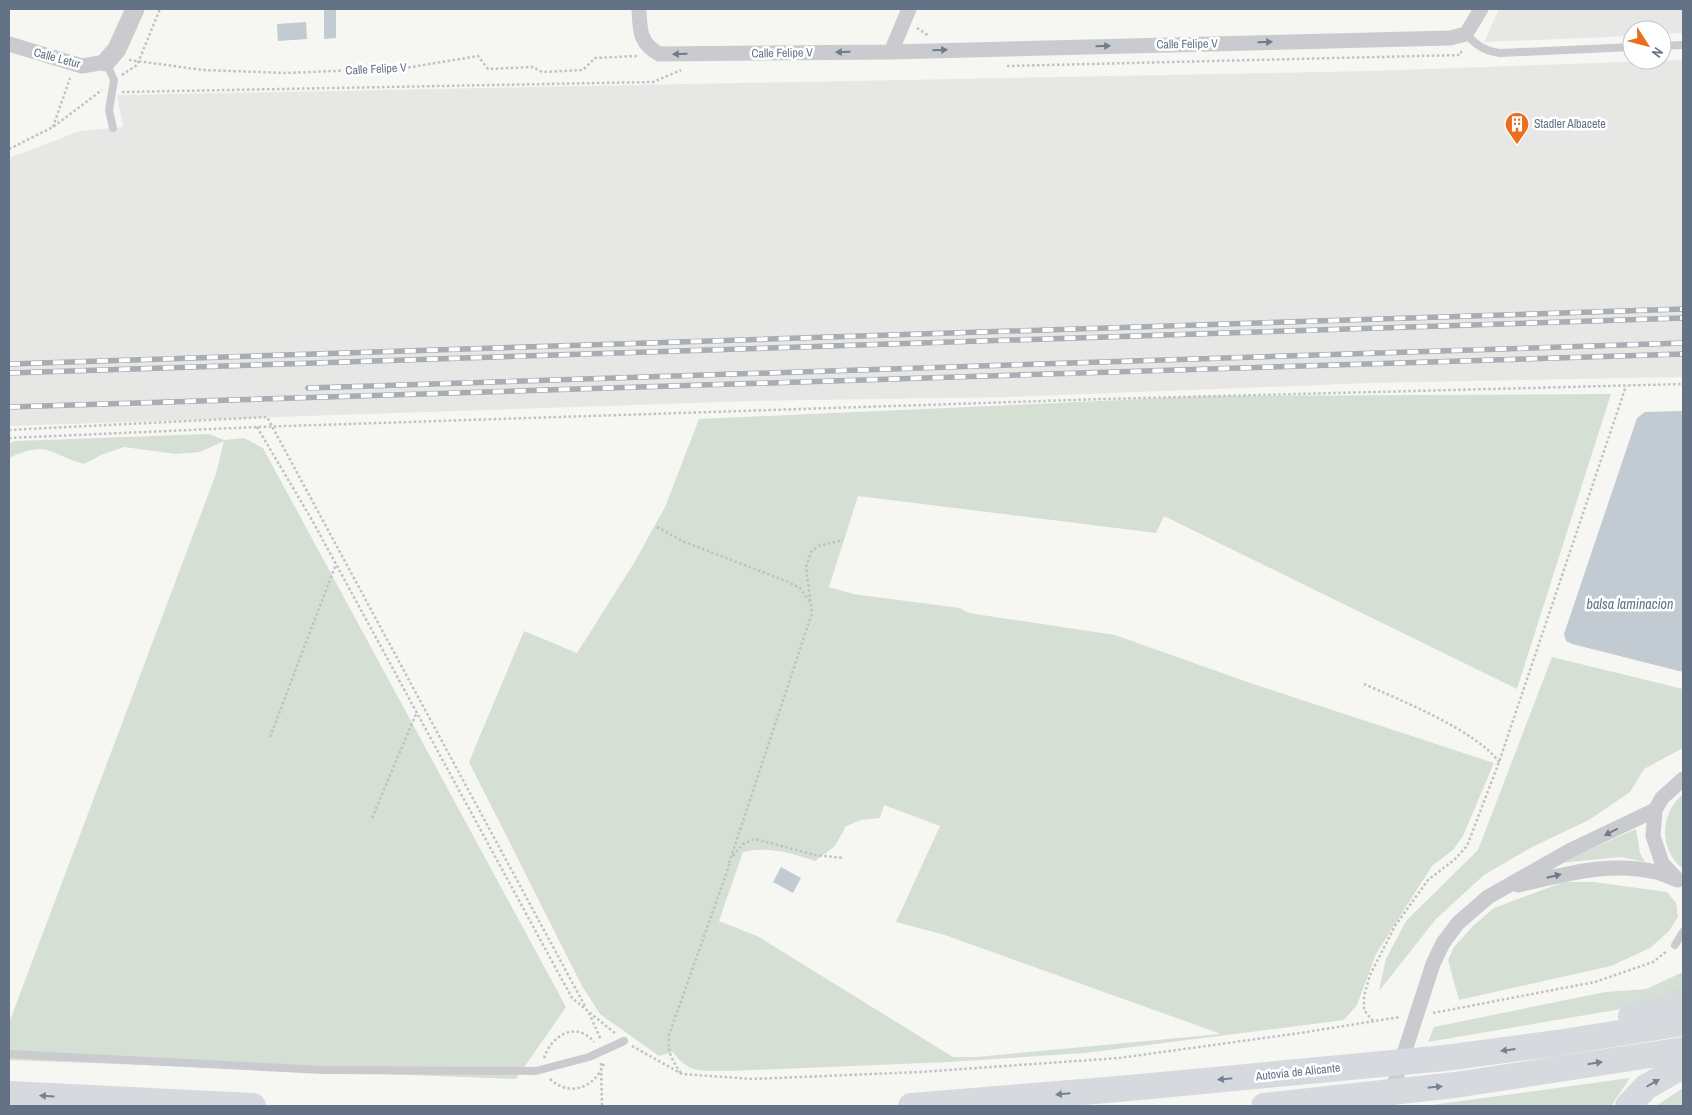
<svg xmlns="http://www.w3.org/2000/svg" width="1692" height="1115" viewBox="0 0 1692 1115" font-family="'Archivo Narrow',sans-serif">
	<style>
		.built { fill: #e7e8e6 }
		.green { fill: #d6dfd4; fill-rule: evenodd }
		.water { fill: #c2cbd1 }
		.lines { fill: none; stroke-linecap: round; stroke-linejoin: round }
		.path { stroke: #c0c1c4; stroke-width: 2.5; stroke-dasharray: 2.5 2.5; stroke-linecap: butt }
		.service { stroke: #c9cbcf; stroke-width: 8 }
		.minor { stroke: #c9cbcf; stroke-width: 15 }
		.tertiary { stroke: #c9cbcf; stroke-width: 19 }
		.motorway { stroke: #d6dadf; stroke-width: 26 }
		.rail-casing { stroke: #a8acb3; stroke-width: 5.5 }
		.rail { stroke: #fff; stroke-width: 4; stroke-dasharray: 11; stroke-linecap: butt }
		.oneway { fill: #6e7b8d }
		.oneway2 { fill: #758293 }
		.labels { text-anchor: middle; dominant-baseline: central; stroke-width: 5; stroke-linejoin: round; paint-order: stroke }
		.street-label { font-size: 12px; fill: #647286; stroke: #fff }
		.poi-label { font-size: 12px; fill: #647286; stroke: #fff; text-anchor: start }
		.water-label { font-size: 14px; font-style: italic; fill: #5f7382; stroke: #fff }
	</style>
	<rect width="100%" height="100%" fill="#f6f7f3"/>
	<path class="built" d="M 1499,9 L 1683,9 L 1683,33 L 1662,34 L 1662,30 L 1632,30 L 1632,36 L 1484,42 Z
		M 1683,60 L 1683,377 L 1370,383 L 1011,397 L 752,401 L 9,426 L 9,158 L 80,131 L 123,127 L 117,95 L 1370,71 Z"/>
	<path class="green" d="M 1611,394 L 1517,689 L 1164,516 L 1156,533 L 858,496 L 829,587 L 853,594 L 960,608 L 969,613 L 1115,635 L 1253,684 L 1494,763 L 1463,836 L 1453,850 L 1432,866 L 1376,954 L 1357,1005 L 1344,1020 L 1085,1053 L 949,1062 L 729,1071 C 702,1070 690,1075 673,1052 L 659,1056 L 600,1014 L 582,986 L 469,762 L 524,631 L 577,653 L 634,563 L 665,507 L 699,419 L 1210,396 ZM 884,805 L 940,826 L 896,922 L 945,935 L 1221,1034 L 976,1057 L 953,1057 L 757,936 L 719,921 L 743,852 C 768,846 791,853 815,861 L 835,846 L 846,826 L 861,820 L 880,818 Z
		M 209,434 L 224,440 L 244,438 L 263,448 L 566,1007 L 516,1079 L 9,1060 L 9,1023 L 216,474 L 224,441 L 200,452 L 176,454 L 124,447 L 101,455 L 84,464 C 49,454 48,440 9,458 L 9,443 L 15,441 Z
		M 1552,657 L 1683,689 L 1683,748 L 1644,769 L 1630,792 L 1589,820 L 1532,847 L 1484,875 L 1436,919 L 1379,991 L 1386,959 L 1406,921 L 1478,850 Z
		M 1683,794 L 1683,869 C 1659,850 1659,814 1683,794 Z
		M 1636,829 L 1640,853 L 1645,862 L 1621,857 L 1559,863 Z
		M 1564,882 L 1594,882 L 1667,892 L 1676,903 L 1678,917 L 1669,931 L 1650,948 L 1611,966 L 1459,1000 L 1448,960 L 1454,947 L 1474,925 L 1494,908 Z
		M 1683,972 L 1683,989 L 1627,1008 L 1428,1042 L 1434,1027 L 1605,992 L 1646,989 Z
		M 1630,1078 L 1611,1106 L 1424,1106 Z
		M 1683,1088 L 1683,1106 L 1656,1106 Z"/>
	<path class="water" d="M 324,10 L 336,10 L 336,38 L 324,39 Z
		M 306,22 L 307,39 L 278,41 L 277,24 Z
		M 1683,411 L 1683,672 L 1572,644 L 1566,641 L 1564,634 L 1637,418 L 1645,412 Z
		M 781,867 L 801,878 L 793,893 L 773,882 Z"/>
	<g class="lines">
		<path class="path" d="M 917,28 L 929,36
			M 129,60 L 203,70 L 286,73 L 405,68 L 478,56 L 488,69 L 533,67 L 542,72 L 583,70 L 595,58 L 637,56
			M 1007,66 L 1460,55 L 1462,50
			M 122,75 L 137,65 L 160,9
			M 122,92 L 653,82 L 681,70
			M 53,127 L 70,78
			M 9,149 L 53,127 L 102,90
			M 9,174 L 9,175
			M 257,427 L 312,520 L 572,998 L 616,1034
			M 9,430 L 267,417 L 586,1008
			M 9,438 L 257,427 L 1104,399 L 1683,384
			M 657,527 L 682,541 L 786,581 L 800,588 L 810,602
			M 1364,684 C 1400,700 1477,731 1499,762
			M 270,737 L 336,564
			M 372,818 L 416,714
			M 733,856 L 743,844 L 755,839 L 815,855 L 843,858
			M 729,863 L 812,613 L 806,567 L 811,552 L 818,546 L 843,540
			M 589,1013 L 601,1040
			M 1433,1013 L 1595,982 L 1653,962 L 1667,951
			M 1373,1021 L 1364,1010 L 1364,996 L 1370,975 L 1395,926 L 1428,880 L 1454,860 L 1467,846 L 1499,762 L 1626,386
			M 632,1046 L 682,1074 L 753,1079 L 920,1072 L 1119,1058 L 1300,1033 L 1400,1017
			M 544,1058 C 551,1036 576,1020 594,1042
			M 601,1063 L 602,1106
			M 681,1073 C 671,1059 667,1051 669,1035 L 730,863
			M 550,1079 C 570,1098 596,1087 604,1063"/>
		<path class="service" d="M 1466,34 C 1477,46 1485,51 1500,53 L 1632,47
			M 1662,46 L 1683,45
			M 106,62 L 114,80 L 109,110 L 113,128
			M 1675,945 L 1683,932
			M 9,1054 L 323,1070 L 536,1071 L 589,1057 L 624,1041"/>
		<path class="minor" d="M 639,9 C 640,30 639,43 659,54 L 891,52 L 1450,38 L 1466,34 L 1481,9
			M 9,44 L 82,66 L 106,62
			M 891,52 L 909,9
			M 1676,878 L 1662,863 L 1653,836 L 1655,810 L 1662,798 L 1683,779
			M 1518,885 C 1564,875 1608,861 1656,872 C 1664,874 1671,878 1678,880
			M 1387,1106 L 1433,964 L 1443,943 L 1458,923 L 1488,897 L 1571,850 L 1655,810"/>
		<path class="tertiary" d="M 106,62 L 117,49 L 135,9"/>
		<path class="motorway" d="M 1631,1016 L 1659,1010 L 1683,1000
			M 9,1094 L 253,1106
			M 911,1106 L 1119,1089 L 1445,1058 L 1557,1043 L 1683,1023
			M 1264,1106 L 1455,1085 L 1683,1050
			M 1628,1106 L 1646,1087 L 1683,1066"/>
		<defs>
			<path id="rail" d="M 9,364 L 1683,309
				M 9,373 L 1683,318
				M 308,388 L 1683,343
				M 9,407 L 1683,354"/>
		</defs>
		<use href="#rail" class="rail-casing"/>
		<use href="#rail" class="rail"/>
	</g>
	<defs><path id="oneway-solid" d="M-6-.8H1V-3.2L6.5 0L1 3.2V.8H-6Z" transform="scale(1.25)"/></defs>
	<g class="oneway">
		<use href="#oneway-solid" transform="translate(1265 42) rotate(-1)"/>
		<use href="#oneway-solid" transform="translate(1103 46) rotate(-1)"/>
		<use href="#oneway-solid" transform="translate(940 50) rotate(-1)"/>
		<use href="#oneway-solid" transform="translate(843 52) rotate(179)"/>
		<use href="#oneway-solid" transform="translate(680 54) rotate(179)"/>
		<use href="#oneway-solid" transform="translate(1611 832) rotate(153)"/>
		<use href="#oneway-solid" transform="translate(1554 876) rotate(-14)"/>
	</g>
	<g class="oneway2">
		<use href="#oneway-solid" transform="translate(1508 1050) rotate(173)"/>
		<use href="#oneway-solid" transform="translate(1595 1063) rotate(-9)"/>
		<use href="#oneway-solid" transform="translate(1225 1079) rotate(174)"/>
		<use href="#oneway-solid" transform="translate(1653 1083) rotate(-30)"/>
		<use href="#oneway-solid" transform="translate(1435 1087) rotate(-6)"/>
		<use href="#oneway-solid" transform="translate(1063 1094) rotate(175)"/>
		<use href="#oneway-solid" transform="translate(47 1096) rotate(-177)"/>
	</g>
	<defs>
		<symbol id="building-pin" viewBox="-11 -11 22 30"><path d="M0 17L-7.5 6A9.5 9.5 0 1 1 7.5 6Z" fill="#eb6d1e" stroke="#fff"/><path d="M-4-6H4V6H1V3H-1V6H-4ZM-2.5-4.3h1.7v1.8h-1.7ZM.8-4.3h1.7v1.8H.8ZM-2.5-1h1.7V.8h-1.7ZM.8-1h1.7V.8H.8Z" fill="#fff"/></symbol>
	</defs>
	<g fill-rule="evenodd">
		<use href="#building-pin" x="1503" y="110" width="28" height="38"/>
	</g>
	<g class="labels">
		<g class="street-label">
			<text transform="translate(1187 44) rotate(-1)">Calle Felipe V</text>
			<text transform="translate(782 53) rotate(-1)">Calle Felipe V</text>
			<text transform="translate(57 58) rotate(15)">Calle Letur</text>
			<text transform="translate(376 69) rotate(-3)">Calle Felipe V</text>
			<text transform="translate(1298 1072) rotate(-6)">Autovía de Alicante</text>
		</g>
		<g class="poi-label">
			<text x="1534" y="124">Stadler Albacete</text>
		</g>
		<g class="water-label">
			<text x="1630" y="604">balsa laminacion</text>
		</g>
	</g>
	<rect width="1692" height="1115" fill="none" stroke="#647286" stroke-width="20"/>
	<g transform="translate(1647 45) rotate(126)"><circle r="24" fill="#ffffff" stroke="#c1c7cf"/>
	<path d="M0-4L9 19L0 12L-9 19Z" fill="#eb6d1e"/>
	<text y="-8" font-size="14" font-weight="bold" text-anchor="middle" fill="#647286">N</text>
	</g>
</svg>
